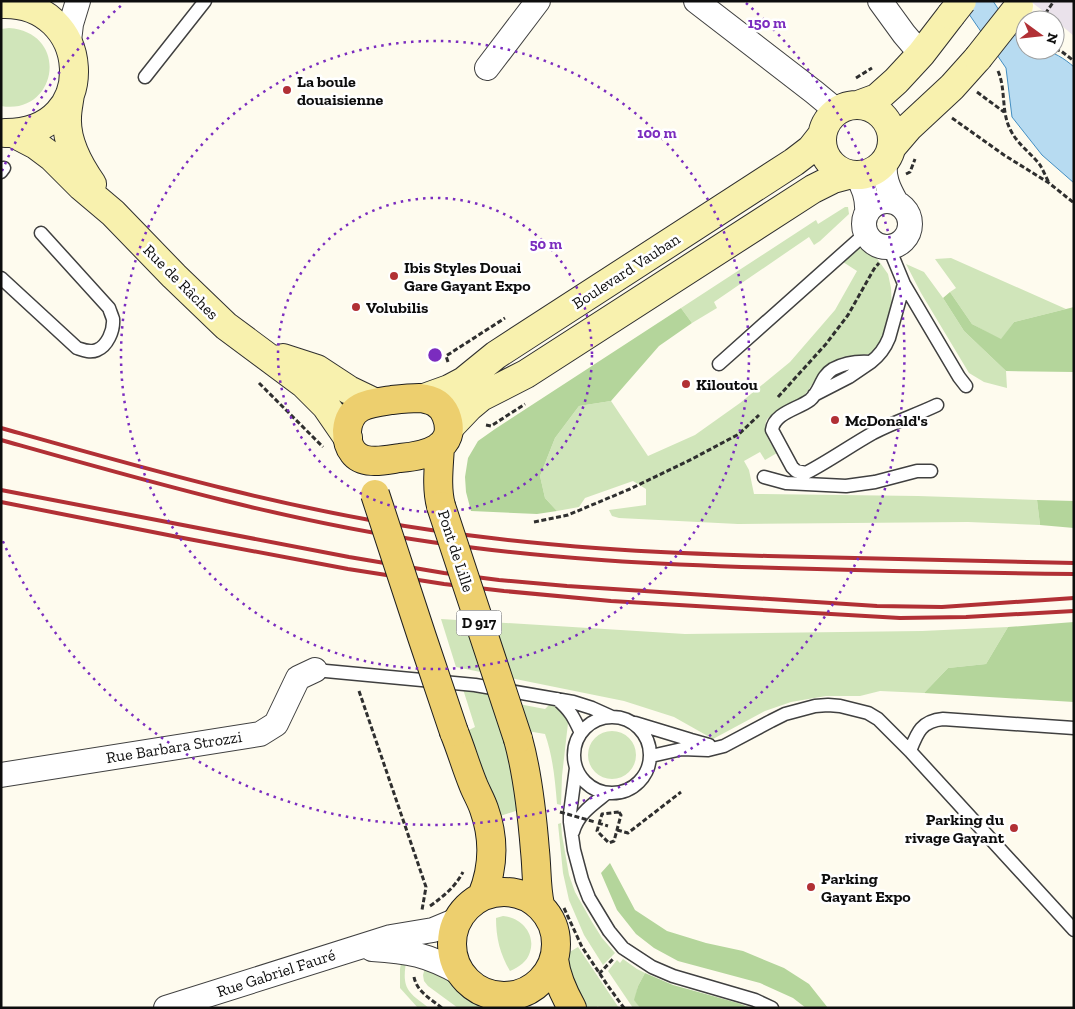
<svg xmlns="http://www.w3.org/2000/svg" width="1075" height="1009" viewBox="0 0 1075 1009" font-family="'Zilla Slab',serif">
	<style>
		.industrial { fill: #eae2eb }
		.green { fill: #d0e5ba }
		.forest { fill: #b4d59b }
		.water { fill: #b7dbf1; stroke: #438ec2 }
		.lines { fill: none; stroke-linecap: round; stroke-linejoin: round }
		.service-casing { stroke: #404040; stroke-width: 15 }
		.minor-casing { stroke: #404040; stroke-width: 26 }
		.secondary-casing { stroke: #2f2f2f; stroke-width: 30 }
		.primary-casing { stroke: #1e1e1e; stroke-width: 30 }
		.path { stroke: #2f2f2f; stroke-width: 3; stroke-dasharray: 5 2.5; stroke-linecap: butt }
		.service { stroke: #fff; stroke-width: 12 }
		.minor { stroke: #fff; stroke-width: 24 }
		.secondary { stroke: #f8f1ae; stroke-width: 28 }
		.primary { stroke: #edcf6e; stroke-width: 28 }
		.rail { stroke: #b13035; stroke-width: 4 }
		.secondary-bridge-casing { stroke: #2f2f2f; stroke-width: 30; stroke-linecap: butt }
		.primary-bridge-casing { stroke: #1e1e1e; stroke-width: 30; stroke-linecap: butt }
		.path-bridge { stroke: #2f2f2f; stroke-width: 3; stroke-dasharray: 5 2.5; stroke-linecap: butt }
		.secondary-bridge { stroke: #f8f1ae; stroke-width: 28 }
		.primary-bridge { stroke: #edcf6e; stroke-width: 28 }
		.ring { fill: none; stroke: #7b2cbf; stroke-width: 2.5; stroke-dasharray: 2.5 5 }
		.poi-dot { fill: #b13035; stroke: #fff; stroke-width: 2 }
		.labels { text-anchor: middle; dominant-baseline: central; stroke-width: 5; stroke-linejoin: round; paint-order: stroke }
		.shield { fill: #fff; stroke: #565656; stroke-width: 1 }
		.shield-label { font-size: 15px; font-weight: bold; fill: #0d0d0d }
		.poi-label { font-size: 16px; font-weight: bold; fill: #0d0d0d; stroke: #fff; text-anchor: start }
		.street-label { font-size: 16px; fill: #0d0d0d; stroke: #fff }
		.centre { fill: #7b2cbf; stroke: #fff; stroke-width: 2.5 }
		.ring-label { font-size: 15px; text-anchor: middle; font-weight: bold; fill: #7b2cbf; stroke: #fff; stroke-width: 5; stroke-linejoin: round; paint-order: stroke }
	</style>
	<rect width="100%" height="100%" fill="#fefbee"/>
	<path class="industrial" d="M 1030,1 L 1074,1 L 1074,36 L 1055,20 Z"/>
	<path class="green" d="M 9,28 C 71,33 57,116 1,106 L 1,29 Z
		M 845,207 L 848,207 L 849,214 L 820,241 L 814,245 L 809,237 L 714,302 L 717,308 L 692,323 L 681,308 L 816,220 L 818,224 Z
		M 856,246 L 876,257 L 888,274 L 891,288 L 892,309 L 882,341 L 875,351 L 870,354 L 842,357 L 824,368 L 804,396 L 768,418 C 760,430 770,442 777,453 L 765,460 L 760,452 L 744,461 L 749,470 L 754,494 L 918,496 L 1037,500 L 1040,525 L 968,522 L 738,524 L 619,518 L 612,516 L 609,510 L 646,505 L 646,489 L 633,481 L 585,498 L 579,507 L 557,511 L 545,498 L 540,476 L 555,438 L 579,406 L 611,401 L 648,456 L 695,435 L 740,403 L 790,362 L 835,310 L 857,271 L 843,262 Z
		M 951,258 L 1066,309 L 1014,322 L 1001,340 L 972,324 L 950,292 L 956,288 L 935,259 Z
		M 906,264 L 924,272 L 943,298 L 964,331 L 1006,371 L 1007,388 L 984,382 L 969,373 L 921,293 Z
		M 441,619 L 685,634 L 922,631 L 1008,627 L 986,664 L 948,668 L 924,693 L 880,691 L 860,696 L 826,696 L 791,702 L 765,711 L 713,739 L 674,717 L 624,701 L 456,667 Z
		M 462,686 L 489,692 L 492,699 L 545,709 L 551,703 L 566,717 L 568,723 L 562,776 L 561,805 L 557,804 C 555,780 553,757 545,734 L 503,727 L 522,809 L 497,817 L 467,731 L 475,727 Z
		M588 755a24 24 0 1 1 48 0a24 24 0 1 1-48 0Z
		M 561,823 L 562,835 L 569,875 L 575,892 L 592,922 L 602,938 L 615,953 L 603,965 L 584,935 L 569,900 L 563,873 L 558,824 Z
		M 503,916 C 521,917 536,934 530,952 C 527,962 519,967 510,971 C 500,954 496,938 496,918 Z
		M 578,947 L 619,1008 L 599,1008 L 598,1006 L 596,1008 L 585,1008 C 575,990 568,973 568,953 Z
		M 402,958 L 406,959 C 406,965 404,973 405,980 C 406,993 419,1000 429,1008 L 418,1008 L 400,988 L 400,969 Z
		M 623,959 L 637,969 L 645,973 L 638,986 L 635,1000 L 640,1008 L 633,1008 L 608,971 L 617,960 L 620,963 Z
		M 426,964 L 448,978 L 460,992 L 469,999 L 480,1004 L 491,1008 L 458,1008 L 428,986 L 424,981 L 423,975 Z"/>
	<path class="forest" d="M 950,292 L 972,324 L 1001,339 L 1014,322 L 1074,307 L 1074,372 L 1006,371 L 964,331 L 943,298 Z
		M 681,308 L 692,323 L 659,346 L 611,401 L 579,406 L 555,438 L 540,476 L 545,498 L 557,511 L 537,514 L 471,511 L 466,492 L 465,477 L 468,458 L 478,441 L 495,429 Z
		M 1037,500 L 1074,501 L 1074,528 L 1040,525 Z
		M 1074,622 L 1074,702 L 924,693 L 948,668 L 986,664 L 1008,627 Z
		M 610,863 L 635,910 L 667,931 L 706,943 L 743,951 L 784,968 L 809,984 L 828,1008 L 806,1008 L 793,998 L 760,983 L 678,961 L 654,948 L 636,934 L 617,910 L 601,873 Z
		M 645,973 L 673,985 L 738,1003 L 751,1008 L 640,1008 L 634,1000 L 638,986 Z"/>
	<path class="water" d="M 960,1 L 993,1 L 1022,45 L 1025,46 L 1025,50 C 1030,50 1036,49 1041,50 C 1053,51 1065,59 1074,67 L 1074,183 L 1042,155 L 1012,117 L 1006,68 Z"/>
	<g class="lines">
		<defs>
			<path id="service" d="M 145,77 L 205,1
				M 1,172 L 4,168
				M 890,246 L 892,255 L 904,284 L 959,377 L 966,386
				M 1,278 L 77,348 C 83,350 90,353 97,350 C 107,346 114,331 113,319 C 112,316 110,311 109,308 L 41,233
				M 904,284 L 889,338 C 885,348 880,355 871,362 C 858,361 846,362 833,369 C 820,377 821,391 810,400 C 798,409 774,413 772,430 L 792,467 L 796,471 L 806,473 C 829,461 850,446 873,433 C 894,422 916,415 937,405
				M 719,364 L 866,233
				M 814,395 L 849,377 L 871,362
				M 764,477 L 786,483 L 846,486 L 875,482 L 917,471 L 931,471
				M 315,670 L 475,685 L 573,702 L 592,708 L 612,717
				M 557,699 C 571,711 574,718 581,733
				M574 755a38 38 0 1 1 76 0a38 38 0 1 1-76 0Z
				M 635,723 L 691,740 L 709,745
				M 910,751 C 917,733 921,721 943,719 L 1074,728
				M 651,756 L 682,749 L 708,750 L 724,746 L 771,721 L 785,714 L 815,706 L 828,705 L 840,706 L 868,713 L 878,719 L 910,751 L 1074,930
				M 576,768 L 570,813 L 570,822 L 574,850 L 582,880 L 589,898 L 609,931 L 623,948 L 652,967 L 673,976 L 755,1000 L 772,1008
				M 573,832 C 578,814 592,805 607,793"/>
			<path id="minor" d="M 696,1 L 814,92 L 837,111
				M 880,1 L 904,34 L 921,54
				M 69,41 L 71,24 L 78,1
				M 487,68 L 538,1
				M 885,160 C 883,177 888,188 896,202
				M 857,176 C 864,187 868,200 867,213
				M864 224a23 23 0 1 1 46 0a23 23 0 1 1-46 0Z
				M 1,775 L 260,734 L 276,724 L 298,678 L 315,670
				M 372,949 C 409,951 428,955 460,973
				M 166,1008 L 391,937 L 433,930 L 457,920"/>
			<path id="secondary" d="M 1,4 C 92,0 103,134 5,133
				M 70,94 C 69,102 67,110 67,118 C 66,142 78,164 92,184
				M 858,105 L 877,98 L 896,81 L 921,54 L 951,15
				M822 140a35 35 0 1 1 70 0a35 35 0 1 1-70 0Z
				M 13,133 L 36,145 L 52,157 L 81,186 L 113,213 L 174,276 L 226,326 L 304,384 L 326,406 L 348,438
				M 891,148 L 909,127 L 952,87 L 978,58
				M 283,358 L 317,369 L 349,390 L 374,402
				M 424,398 L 449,389 L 464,381 L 496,355 L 794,162 L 811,149 L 822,135
				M 449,428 L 469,407 L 481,397 L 526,374 L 813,189 L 833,179 L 848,175"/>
			<path id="primary" d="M 419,398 C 431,399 441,403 446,415 C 459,449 424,456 400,458 C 386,460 363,466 353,452 C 348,446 347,438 347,431 C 349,404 371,403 392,400 C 401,399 410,398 419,398 Z
				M 440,446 C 439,466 436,487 441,506
				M 454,732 C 461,749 466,767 473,784 C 476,792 481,800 484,809 C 494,837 494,867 482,896
				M 518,739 C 528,775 532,813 535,851 C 537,869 536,887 540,905
				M452 944a52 52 0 1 1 104 0a52 52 0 1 1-104 0Z
				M 554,959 C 556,977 563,992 572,1008"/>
		</defs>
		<use href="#service" class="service-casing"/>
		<use href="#minor" class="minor-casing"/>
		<use href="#secondary" class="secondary-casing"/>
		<use href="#primary" class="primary-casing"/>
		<path class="path" d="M 1041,20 L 1054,1
			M 1055,49 L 1061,51 L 1074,61
			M 998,71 C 1006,89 1001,111 1010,129 C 1017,144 1030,152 1040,165 C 1043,170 1046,177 1049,183
			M 856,78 L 872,68
			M 977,92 L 1004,112
			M 952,118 L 1004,155 L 1049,183 L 1074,203
			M 906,174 L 910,172 L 915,159
			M 448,362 L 446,356 L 505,318
			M 259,383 L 323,447
			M 778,397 L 826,344 L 848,315 L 874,269 L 879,263
			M 486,425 L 491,426 L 525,404
			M 534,522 L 568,515 L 630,489 L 692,459 L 739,434 L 759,415
			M 359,691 L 426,887 L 422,910
			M 619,812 L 621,815 L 614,841 L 609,843 L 597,831 L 602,814 Z
			M 598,823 L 608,826
			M 617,830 L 628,833 L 681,792
			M 430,906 C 444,896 455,887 463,872
			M 564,908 L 582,947 L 608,986 L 624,1008
			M 599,974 L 613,959
			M 414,977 C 417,992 431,999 442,1008"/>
		<use href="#service" class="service"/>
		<use href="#minor" class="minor"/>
		<use href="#secondary" class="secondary"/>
		<use href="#primary" class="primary"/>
		<path class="rail" d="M 1,428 C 143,468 285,509 431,530 C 543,547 655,553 768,556 C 870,559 972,561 1074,563
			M 1,440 C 143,480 285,521 431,542 C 546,559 663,565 779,568 C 877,571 976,573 1074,574
			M 1,490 L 349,557 L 444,573 L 499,580 L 567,586 L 877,606 L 942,607 L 1074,598
			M 1,502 L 178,537 L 348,569 L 444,584 L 504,591 L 611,601 L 900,618 L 966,617 L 1074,611"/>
		<defs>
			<path id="secondary-bridge" d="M 951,15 L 962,1
				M 978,58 L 1019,6"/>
			<path id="primary-bridge" d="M 375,494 L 422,637 L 454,732
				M 441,506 L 518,739"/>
		</defs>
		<use href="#secondary-bridge" class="secondary-bridge-casing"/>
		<use href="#primary-bridge" class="primary-bridge-casing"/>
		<path class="path-bridge" d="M 560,812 L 595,822"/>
		<use href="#secondary-bridge" class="secondary-bridge"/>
		<use href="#primary-bridge" class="primary-bridge"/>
	</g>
	<g class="ring">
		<circle cx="435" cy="355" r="157"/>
		<circle cx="435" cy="355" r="314"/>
		<path d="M2 171A470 470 0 0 1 124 3M746 3A470 470 0 1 1 2 539"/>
	</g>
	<g class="poi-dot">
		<circle cx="287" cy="90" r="5"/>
		<circle cx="394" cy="276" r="5"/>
		<circle cx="356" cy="307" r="5"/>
		<circle cx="686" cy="384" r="5"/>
		<circle cx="835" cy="420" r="5"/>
		<circle cx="1014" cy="828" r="5"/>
		<circle cx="811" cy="887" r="5"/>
	</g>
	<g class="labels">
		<rect class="shield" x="456.5" y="610.5" width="45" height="25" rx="4"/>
		<g class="shield-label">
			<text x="479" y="623">D 917</text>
		</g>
		<g class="poi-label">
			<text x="297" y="81">La boule<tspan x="297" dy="18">douaisienne</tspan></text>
			<text x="404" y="267">Ibis Styles Douai<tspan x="404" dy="18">Gare Gayant Expo</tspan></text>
			<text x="366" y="307">Volubilis</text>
			<text x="696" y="384">Kiloutou</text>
			<text x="845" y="420">McDonald's</text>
			<text x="1004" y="819" text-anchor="end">Parking du<tspan x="1004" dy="18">rivage Gayant</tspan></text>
			<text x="821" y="878">Parking<tspan x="821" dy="18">Gayant Expo</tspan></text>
		</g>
		<g class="street-label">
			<text transform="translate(626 271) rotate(-33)">Boulevard Vauban</text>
			<text transform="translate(181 282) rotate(45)">Rue de Râches</text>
			<text transform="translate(456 551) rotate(72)">Pont de Lille</text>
			<text transform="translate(174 747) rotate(-9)">Rue Barbara Strozzi</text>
			<text transform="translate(276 973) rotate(-18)">Rue Gabriel Fauré</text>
		</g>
	</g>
	<circle cx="435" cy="355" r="8" class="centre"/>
	<g class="ring-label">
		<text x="767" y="28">150 m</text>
		<text x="657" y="138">100 m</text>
		<text x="546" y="249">50 m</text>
	</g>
	<rect width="1075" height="1009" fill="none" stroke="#0d0d0d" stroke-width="5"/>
	<g transform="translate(1040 35) rotate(105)"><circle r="24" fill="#ffffff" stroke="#9e9e9e"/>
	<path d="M0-4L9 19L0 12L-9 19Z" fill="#b13035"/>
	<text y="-8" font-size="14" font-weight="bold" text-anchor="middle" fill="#0d0d0d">N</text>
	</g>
</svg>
